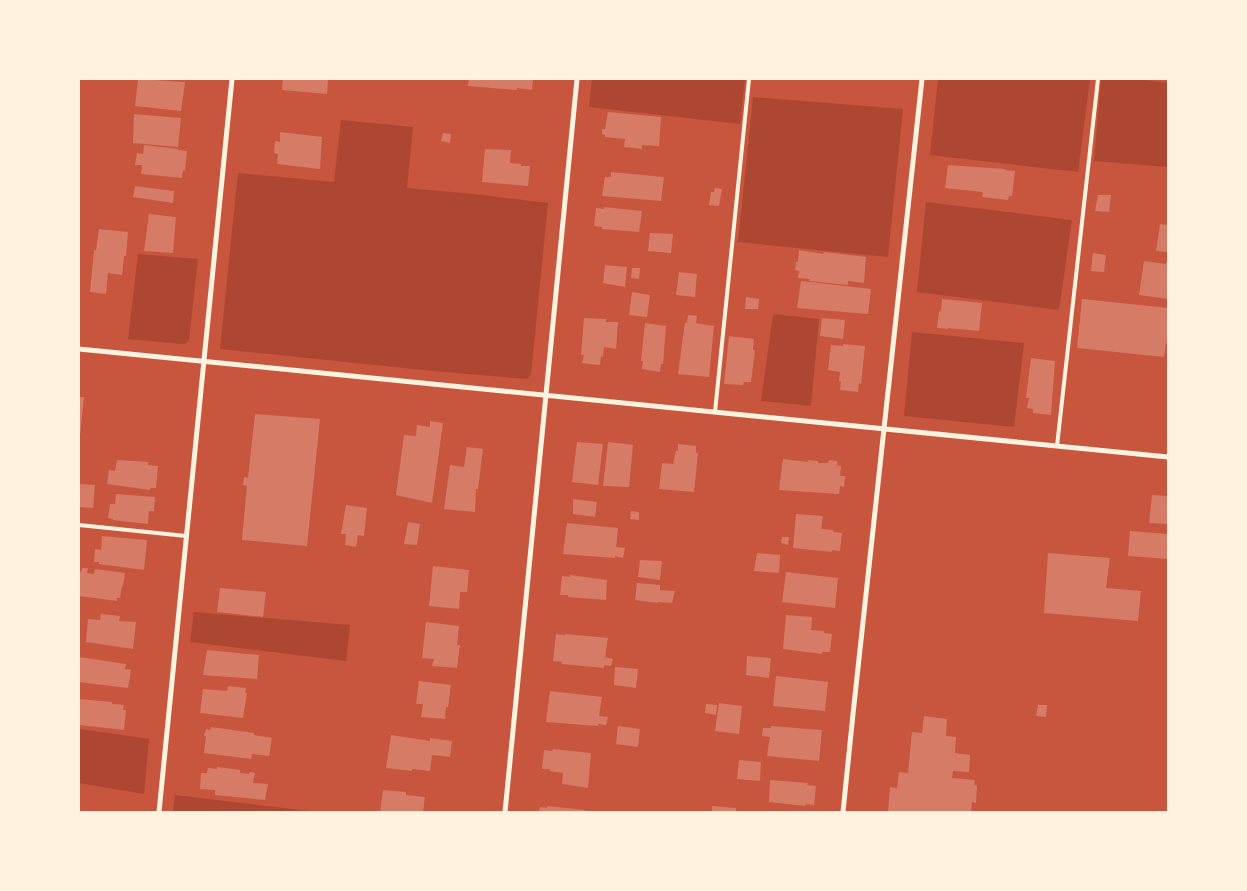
<svg xmlns="http://www.w3.org/2000/svg" width="1247" height="891" viewBox="0 0 1247 891" font-family="Barlow,sans-serif">
	<style>
		.green { fill: #ae4732 }
		.building { fill: #d67c66 }
		.lines { fill: none; stroke-linecap: round; stroke-linejoin: round }
		.service { stroke: #fff3e0; stroke-width: 4 }
		.minor { stroke: #fff3e0; stroke-width: 5 }
	</style>
	<rect width="100%" height="100%" fill="#c8553d"/>
	<path class="green" d="M 592,79 L 745,79 L 740,124 L 589,107 Z
		M 938,79 L 1090,79 L 1078,172 L 930,155 Z
		M 1101,79 L 1137,79 L 1168,83 L 1168,167 L 1094,161 Z
		M 753,97 L 903,109 L 888,257 L 738,242 Z
		M 341,120 L 413,127 L 407,188 L 474,194 L 548,203 L 531,375 L 527,379 L 433,371 L 220,349 L 238,173 L 334,182 Z
		M 926,202 L 1072,220 L 1059,310 L 917,292 Z
		M 138,254 L 198,259 L 189,340 L 187,343 L 180,344 L 128,339 Z
		M 773,314 L 819,319 L 811,406 L 761,401 Z
		M 912,332 L 1024,343 L 1014,427 L 904,416 Z
		M 194,612 L 350,625 L 346,661 L 190,642 Z
		M 79,729 L 149,739 L 144,794 L 79,783 Z
		M 175,795 L 317,812 L 173,812 Z"/>
	<path class="building" d="M 138,79 L 185,82 L 181,111 L 135,106 Z
		M 283,79 L 328,79 L 327,94 L 282,90 Z
		M 469,79 L 533,79 L 532,90 L 517,88 L 517,90 L 468,86 Z
		M 608,112 L 661,117 L 659,146 L 642,145 L 642,149 L 624,147 L 625,139 L 605,137 L 605,135 L 602,134 L 602,129 L 605,129 Z
		M 134,114 L 181,118 L 178,147 L 133,143 Z
		M 280,132 L 322,137 L 320,169 L 277,164 L 278,154 L 274,153 L 275,141 L 280,142 Z
		M 443,133 L 451,134 L 450,143 L 441,141 Z
		M 144,145 L 178,149 L 178,150 L 187,151 L 185,171 L 183,170 L 182,178 L 141,174 L 142,165 L 135,165 L 137,153 L 143,154 Z
		M 485,149 L 511,150 L 510,163 L 521,164 L 521,166 L 530,166 L 528,186 L 482,182 Z
		M 948,165 L 1005,169 L 1005,170 L 1015,171 L 1012,196 L 1009,196 L 1008,200 L 982,197 L 983,192 L 945,188 Z
		M 611,172 L 664,177 L 661,201 L 602,196 L 605,177 L 611,177 Z
		M 135,186 L 174,191 L 173,203 L 133,197 Z
		M 715,188 L 722,189 L 719,206 L 709,205 L 711,192 L 714,192 Z
		M 1098,195 L 1111,195 L 1109,212 L 1095,211 Z
		M 604,207 L 642,211 L 639,232 L 602,229 L 602,227 L 594,226 L 596,208 L 604,209 Z
		M 149,214 L 176,217 L 173,253 L 144,251 Z
		M 1160,224 L 1168,225 L 1168,252 L 1156,251 Z
		M 99,229 L 128,232 L 126,256 L 124,256 L 122,275 L 108,273 L 106,294 L 90,292 L 94,250 L 96,250 Z
		M 650,233 L 673,234 L 671,253 L 648,251 Z
		M 799,250 L 823,254 L 824,252 L 866,257 L 864,283 L 848,281 L 848,285 L 809,281 L 810,279 L 798,278 L 799,271 L 795,270 L 796,262 L 798,262 Z
		M 1093,253 L 1106,255 L 1104,272 L 1091,271 Z
		M 1144,261 L 1166,264 L 1166,262 L 1168,262 L 1168,299 L 1139,295 Z
		M 605,265 L 627,267 L 625,287 L 603,283 Z
		M 632,268 L 640,268 L 639,279 L 631,278 Z
		M 679,272 L 697,274 L 695,297 L 676,295 Z
		M 801,281 L 871,289 L 868,314 L 797,308 Z
		M 632,292 L 650,295 L 647,317 L 629,315 Z
		M 746,297 L 759,299 L 758,309 L 745,309 Z
		M 942,299 L 982,303 L 979,331 L 948,328 L 948,329 L 937,328 L 939,312 L 941,310 Z
		M 1082,299 L 1168,308 L 1168,344 L 1166,343 L 1164,357 L 1077,348 Z
		M 688,315 L 697,316 L 696,323 L 714,326 L 709,377 L 678,374 L 685,322 L 687,323 Z
		M 584,318 L 606,319 L 606,322 L 618,322 L 616,349 L 604,347 L 603,357 L 601,356 L 600,365 L 582,363 L 584,355 L 581,355 Z
		M 822,318 L 845,320 L 843,339 L 820,336 Z
		M 645,323 L 666,326 L 663,364 L 661,364 L 660,372 L 642,369 L 643,361 L 641,361 Z
		M 729,336 L 754,339 L 753,350 L 755,350 L 751,382 L 744,382 L 743,385 L 724,384 Z
		M 843,344 L 865,346 L 861,384 L 859,383 L 858,392 L 840,390 L 841,381 L 839,381 L 840,372 L 828,370 L 831,345 L 843,346 Z
		M 1031,358 L 1055,361 L 1051,415 L 1033,413 L 1033,409 L 1027,408 L 1029,398 L 1026,398 Z
		M 79,397 L 84,397 L 80,435 L 79,435 Z
		M 255,414 L 320,419 L 307,546 L 242,540 L 247,486 L 243,485 L 244,477 L 248,478 Z
		M 430,421 L 443,423 L 432,503 L 396,495 L 404,435 L 416,436 L 417,425 L 430,427 Z
		M 577,442 L 603,444 L 598,485 L 572,482 Z
		M 608,442 L 633,445 L 629,487 L 603,486 Z
		M 678,444 L 696,446 L 696,453 L 698,453 L 694,492 L 659,489 L 662,463 L 673,464 L 676,451 L 678,451 Z
		M 467,447 L 483,449 L 478,489 L 476,489 L 475,512 L 444,509 L 450,465 L 464,467 Z
		M 783,459 L 808,462 L 808,460 L 818,461 L 818,463 L 828,463 L 829,460 L 837,461 L 837,465 L 841,466 L 840,476 L 845,476 L 844,487 L 840,486 L 839,494 L 779,490 Z
		M 117,460 L 148,462 L 148,465 L 158,466 L 156,488 L 150,488 L 150,490 L 107,484 L 109,470 L 115,471 Z
		M 79,484 L 95,485 L 93,508 L 79,507 Z
		M 116,494 L 155,497 L 154,511 L 149,511 L 148,524 L 113,520 L 113,519 L 108,518 L 110,504 L 115,504 Z
		M 1152,495 L 1168,496 L 1168,524 L 1149,523 Z
		M 573,499 L 597,502 L 595,517 L 573,514 Z
		M 346,505 L 367,508 L 364,536 L 358,535 L 356,547 L 345,545 L 346,534 L 341,534 Z
		M 631,511 L 639,512 L 639,520 L 630,519 Z
		M 796,514 L 823,516 L 821,529 L 834,530 L 833,532 L 842,533 L 840,551 L 832,550 L 832,552 L 793,548 Z
		M 408,522 L 420,524 L 417,545 L 404,544 Z
		M 567,523 L 618,528 L 616,547 L 625,548 L 623,558 L 615,556 L 615,558 L 563,554 Z
		M 1130,531 L 1168,534 L 1168,559 L 1128,556 Z
		M 102,536 L 147,540 L 144,570 L 99,564 L 99,562 L 94,562 L 95,549 L 101,550 Z
		M 782,537 L 789,537 L 788,545 L 781,543 Z
		M 757,553 L 780,555 L 779,573 L 754,571 Z
		M 1048,553 L 1110,558 L 1106,588 L 1141,591 L 1138,621 L 1044,613 Z
		M 640,560 L 662,561 L 660,580 L 638,577 Z
		M 433,566 L 469,570 L 467,592 L 460,592 L 459,609 L 429,606 Z
		M 82,568 L 88,568 L 87,573 L 94,574 L 95,569 L 125,573 L 123,586 L 122,586 L 120,598 L 117,598 L 117,601 L 79,596 L 79,572 L 81,572 Z
		M 786,572 L 838,578 L 835,608 L 782,602 Z
		M 570,575 L 607,580 L 606,600 L 568,597 L 568,595 L 560,595 L 562,576 L 570,577 Z
		M 637,583 L 660,585 L 660,590 L 675,591 L 672,603 L 658,602 L 658,603 L 635,600 Z
		M 220,588 L 266,592 L 263,617 L 217,612 Z
		M 101,614 L 120,616 L 119,621 L 136,622 L 133,649 L 86,642 L 88,619 L 100,620 Z
		M 786,615 L 812,617 L 811,630 L 824,631 L 824,633 L 832,634 L 830,652 L 822,652 L 822,654 L 783,649 Z
		M 426,622 L 459,626 L 457,645 L 460,645 L 457,668 L 432,666 L 434,659 L 422,658 Z
		M 556,634 L 565,635 L 565,634 L 608,638 L 605,657 L 613,659 L 611,666 L 604,665 L 604,668 L 562,664 L 562,662 L 553,661 Z
		M 207,650 L 259,655 L 257,679 L 203,675 Z
		M 747,656 L 771,658 L 769,678 L 746,675 Z
		M 79,657 L 126,664 L 125,669 L 131,670 L 128,688 L 79,682 Z
		M 615,667 L 638,669 L 636,688 L 614,685 Z
		M 776,676 L 828,682 L 825,711 L 773,706 Z
		M 419,681 L 451,685 L 448,707 L 446,707 L 445,719 L 421,717 L 423,704 L 416,704 Z
		M 228,686 L 246,688 L 245,692 L 247,693 L 243,718 L 200,713 L 203,689 L 227,691 Z
		M 550,691 L 602,697 L 599,716 L 608,717 L 606,725 L 598,724 L 598,726 L 546,722 Z
		M 79,699 L 112,702 L 112,704 L 124,705 L 123,710 L 126,710 L 124,730 L 79,725 Z
		M 719,703 L 742,706 L 739,734 L 715,731 Z
		M 706,704 L 717,705 L 716,715 L 705,713 Z
		M 1038,705 L 1047,705 L 1046,717 L 1036,716 Z
		M 924,716 L 947,719 L 946,736 L 956,737 L 955,753 L 970,755 L 969,772 L 953,771 L 952,778 L 975,780 L 974,785 L 977,786 L 976,803 L 972,802 L 971,812 L 888,812 L 890,787 L 897,788 L 899,772 L 908,773 L 912,732 L 922,733 Z
		M 618,726 L 640,729 L 638,747 L 616,744 Z
		M 771,726 L 822,730 L 819,761 L 767,756 L 770,737 L 762,736 L 763,728 L 771,728 Z
		M 211,727 L 254,733 L 254,735 L 272,738 L 269,756 L 252,754 L 251,759 L 204,753 L 206,736 L 204,736 L 206,729 L 210,730 Z
		M 391,735 L 430,741 L 430,738 L 452,741 L 450,757 L 432,755 L 430,771 L 412,769 L 412,771 L 386,768 Z
		M 553,749 L 591,753 L 588,788 L 562,784 L 563,773 L 549,771 L 550,769 L 542,769 L 544,750 L 552,751 Z
		M 739,760 L 761,762 L 760,781 L 737,779 Z
		M 217,767 L 240,770 L 240,773 L 249,774 L 250,772 L 255,773 L 253,783 L 268,784 L 265,800 L 215,795 L 215,790 L 200,789 L 201,773 L 207,773 L 208,768 L 217,769 Z
		M 770,780 L 808,783 L 807,785 L 816,786 L 814,805 L 806,804 L 805,806 L 769,802 Z
		M 383,790 L 406,792 L 406,795 L 425,797 L 423,812 L 380,812 Z
		M 547,806 L 585,810 L 585,812 L 539,812 L 540,807 L 547,808 Z
		M 712,806 L 736,808 L 736,812 L 712,812 Z"/>
	<g class="lines">
		<path class="service" d="M 715,412 L 749,79
			M 1057,446 L 1098,79
			M 79,525 L 186,536"/>
		<path class="minor" d="M 79,349 L 1168,457
			M 159,812 L 232,79
			M 505,812 L 577,79
			M 843,812 L 853,714 L 922,79"/>
	</g>
	<rect width="1247" height="891" fill="none" stroke="#fff3e0" stroke-width="160"/>
</svg>
